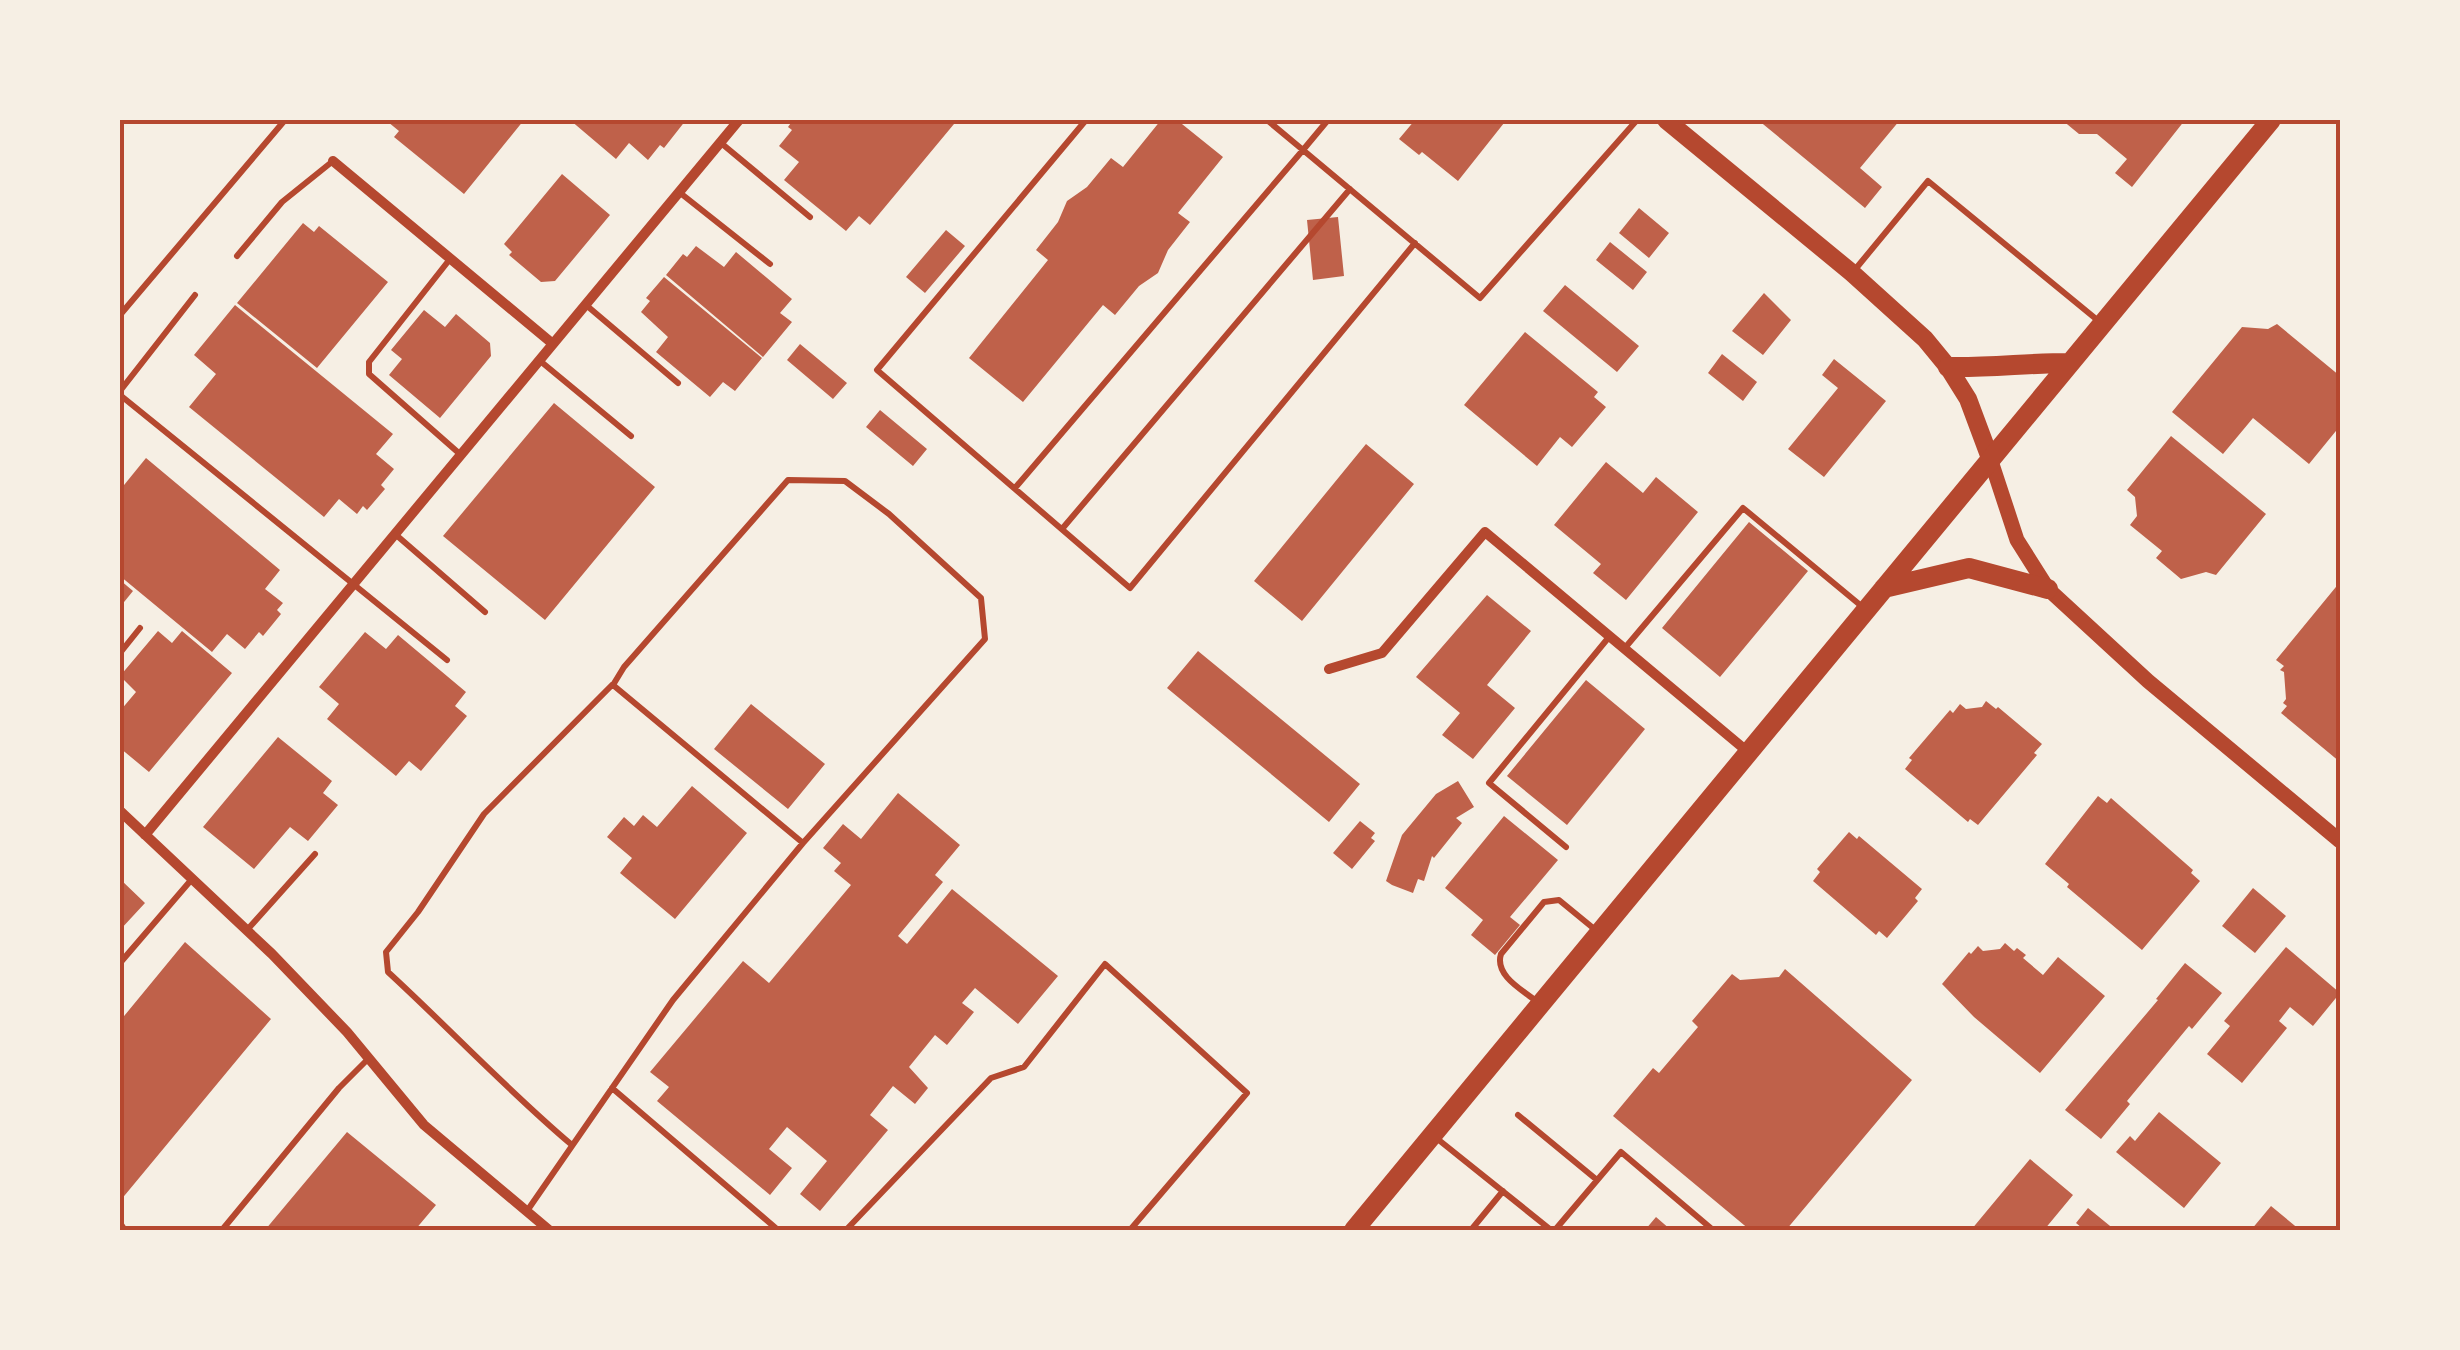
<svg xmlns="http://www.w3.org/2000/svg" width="2460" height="1350" viewBox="0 0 2460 1350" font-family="'Source Sans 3',sans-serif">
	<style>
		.building { fill: #bf614a }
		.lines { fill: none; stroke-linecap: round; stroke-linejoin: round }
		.path { stroke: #b5482f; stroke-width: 4 }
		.service { stroke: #b5482f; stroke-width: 6 }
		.minor { stroke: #b5482f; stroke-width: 10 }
		.tertiary { stroke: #b5482f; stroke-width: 15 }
		.secondary { stroke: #b5482f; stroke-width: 18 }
		.primary { stroke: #b5482f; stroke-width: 20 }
		.neatline { fill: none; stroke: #b5482f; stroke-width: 4 }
	</style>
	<rect width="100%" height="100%" fill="#f6efe4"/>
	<path class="building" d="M 389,120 L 524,120 L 464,194 L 394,137 L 399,131 L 388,122 Z
		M 570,120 L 686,120 L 664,148 L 660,145 L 648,160 L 629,143 L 616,159 Z
		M 793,120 L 949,120 L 954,124 L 870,225 L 859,216 L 846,231 L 784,180 L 799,162 L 779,146 L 792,130 L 788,127 Z
		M 1161,120 L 1177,120 L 1223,157 L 1178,213 L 1190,222 L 1168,250 L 1158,273 L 1139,286 L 1115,315 L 1103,305 L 1023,402 L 969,358 L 1048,260 L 1036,250 L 1058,222 L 1067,201 L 1087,187 L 1111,158 L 1123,167 Z
		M 1415,120 L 1500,120 L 1504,123 L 1458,181 L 1422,152 L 1419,155 L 1399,139 Z
		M 1758,120 L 1900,120 L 1860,168 L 1882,187 L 1865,208 Z
		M 2062,120 L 2185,120 L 2132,187 L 2115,173 L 2127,159 L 2097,134 L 2079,134 Z
		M 562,174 L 610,215 L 555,281 L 541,282 L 509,255 L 512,252 L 504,244 Z
		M 1639,208 L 1669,233 L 1649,258 L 1619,233 Z
		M 1338,217 L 1344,276 L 1313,280 L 1307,220 Z
		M 303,223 L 314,232 L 319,226 L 388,282 L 317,368 L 237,303 Z
		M 946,230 L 965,246 L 925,293 L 906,277 Z
		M 1610,242 L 1647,272 L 1633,290 L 1596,260 Z
		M 696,246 L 724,267 L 736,252 L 792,299 L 780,313 L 792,322 L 763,357 L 666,275 L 683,254 L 687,257 Z
		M 664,277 L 762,358 L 735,391 L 723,382 L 710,397 L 656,352 L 668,337 L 641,312 L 650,301 L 646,298 Z
		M 1565,285 L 1639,346 L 1617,372 L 1543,311 Z
		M 1764,293 L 1791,320 L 1763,355 L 1732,331 Z
		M 235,305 L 393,434 L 376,454 L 394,469 L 381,485 L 385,489 L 367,510 L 363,506 L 357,514 L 339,499 L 324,517 L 189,407 L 216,374 L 194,355 Z
		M 424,310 L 445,327 L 456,314 L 490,343 L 491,356 L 440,418 L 389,375 L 402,359 L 391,350 Z
		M 2277,324 L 2340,376 L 2340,426 L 2309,464 L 2253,418 L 2223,454 L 2172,412 L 2242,327 L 2268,329 Z
		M 1525,332 L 1598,392 L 1594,397 L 1606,407 L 1572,447 L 1560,437 L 1537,466 L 1464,405 Z
		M 800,344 L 847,383 L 833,399 L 787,360 Z
		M 1722,354 L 1757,382 L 1743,401 L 1708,373 Z
		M 1834,359 L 1886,401 L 1824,477 L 1788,449 L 1838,388 L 1822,375 Z
		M 554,403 L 655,487 L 545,620 L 443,536 Z
		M 880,410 L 927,449 L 913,466 L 866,427 Z
		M 2171,436 L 2266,514 L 2216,575 L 2206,572 L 2181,579 L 2156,558 L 2162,551 L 2130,525 L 2137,516 L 2135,497 L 2127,490 Z
		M 1366,444 L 1414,484 L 1302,621 L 1254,581 Z
		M 146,458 L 280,570 L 265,589 L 283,603 L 277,610 L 281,614 L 263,636 L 259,632 L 245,649 L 227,634 L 212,652 L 120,576 L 120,490 Z
		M 1606,462 L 1643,493 L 1656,477 L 1698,512 L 1626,600 L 1593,573 L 1601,564 L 1554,525 Z
		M 1749,522 L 1808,571 L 1720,677 L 1662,628 Z
		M 120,580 L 133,591 L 120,607 Z
		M 2340,582 L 2340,762 L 2281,713 L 2287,706 L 2283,703 L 2286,699 L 2284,672 L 2280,670 L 2284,666 L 2276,660 Z
		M 1487,595 L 1531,631 L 1487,685 L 1515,708 L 1473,759 L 1442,735 L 1460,713 L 1416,677 Z
		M 158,631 L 172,643 L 182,631 L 232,673 L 149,772 L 120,748 L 120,711 L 136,692 L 120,676 Z
		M 365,632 L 386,649 L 398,635 L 466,692 L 455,706 L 467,716 L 421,771 L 409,761 L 396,776 L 327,719 L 339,704 L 319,687 Z
		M 1198,651 L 1360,784 L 1329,822 L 1167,688 Z
		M 1586,680 L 1645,729 L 1567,825 L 1507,776 Z
		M 1986,701 L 1996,709 L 1998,707 L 2042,744 L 2034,753 L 2037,755 L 1978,825 L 1970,819 L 1968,822 L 1905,769 L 1912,760 L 1909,758 L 1950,710 L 1953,713 L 1960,704 L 1966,709 L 1982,707 Z
		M 751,704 L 825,764 L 788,809 L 714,749 Z
		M 278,737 L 332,781 L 323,793 L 338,805 L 308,841 L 290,827 L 254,869 L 203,827 Z
		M 1458,781 L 1474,807 L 1456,818 L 1462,823 L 1434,858 L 1432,856 L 1424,881 L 1418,879 L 1413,893 L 1392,885 L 1386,881 L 1402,835 L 1436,794 Z
		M 692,786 L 747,833 L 675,919 L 620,873 L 632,858 L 607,837 L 624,817 L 634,826 L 643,815 L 657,827 Z
		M 898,793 L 960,845 L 935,875 L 943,882 L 898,936 L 907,944 L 952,889 L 1058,976 L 1018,1024 L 975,988 L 962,1003 L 974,1012 L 947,1045 L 935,1035 L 909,1067 L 928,1088 L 915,1104 L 893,1086 L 870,1115 L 888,1130 L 820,1211 L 800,1194 L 827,1161 L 787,1127 L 769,1149 L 792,1168 L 770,1195 L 657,1101 L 669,1087 L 650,1072 L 743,961 L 769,983 L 851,885 L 834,871 L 841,863 L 823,848 L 843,824 L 861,839 Z
		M 2098,796 L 2107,803 L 2111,798 L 2193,870 L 2191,873 L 2200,881 L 2142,950 L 2067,887 L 2069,884 L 2045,864 Z
		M 1504,816 L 1558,860 L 1510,917 L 1520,925 L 1495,955 L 1471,935 L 1483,920 L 1445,888 Z
		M 1360,821 L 1375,833 L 1371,838 L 1375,841 L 1352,869 L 1333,853 Z
		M 1849,832 L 1857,839 L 1859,836 L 1922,889 L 1915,898 L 1918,901 L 1887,938 L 1879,931 L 1876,935 L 1813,881 L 1820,872 L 1817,869 Z
		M 120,879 L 145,903 L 120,930 Z
		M 2253,888 L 2286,916 L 2255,953 L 2222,926 Z
		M 185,942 L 271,1019 L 120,1201 L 120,1021 Z
		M 2005,943 L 2014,951 L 2017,948 L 2026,955 L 2023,958 L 2043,975 L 2058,957 L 2105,996 L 2040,1073 L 1974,1017 L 1942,984 L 1969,952 L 1971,954 L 1978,946 L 1983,951 L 2000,949 Z
		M 2286,947 L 2340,993 L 2313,1026 L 2290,1007 L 2279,1021 L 2287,1028 L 2242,1083 L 2207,1054 L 2230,1026 L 2224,1021 Z
		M 2185,963 L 2222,993 L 2192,1029 L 2189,1026 L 2127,1101 L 2130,1104 L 2101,1139 L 2065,1110 L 2158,1000 L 2156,999 Z
		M 1785,969 L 1912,1080 L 1786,1230 L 1750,1230 L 1613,1116 L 1653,1068 L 1659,1073 L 1698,1027 L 1692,1021 L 1732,974 L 1740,980 L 1779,977 Z
		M 2159,1112 L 2221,1163 L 2184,1208 L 2116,1152 L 2130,1136 L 2135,1141 Z
		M 347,1132 L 436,1205 L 415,1230 L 265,1230 Z
		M 2030,1159 L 2073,1195 L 2044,1230 L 1971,1230 Z
		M 2271,1206 L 2300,1230 L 2251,1230 Z
		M 2088,1208 L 2115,1230 L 2080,1230 L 2082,1228 L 2076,1223 Z
		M 1656,1217 L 1671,1230 L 1645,1230 Z"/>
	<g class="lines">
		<path class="path" d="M 120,1221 L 126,1230"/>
		<path class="service" d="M 1086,120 L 877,370 L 1130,588 L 1415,243
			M 1328,120 L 1303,150 L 1480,298 L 1637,120
			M 721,143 L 810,217
			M 679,192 L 770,264
			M 237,256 L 282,202 L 333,161
			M 450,259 L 369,362 L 369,374 L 461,455
			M 1853,272 L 1928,181 L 2101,323
			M 586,305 L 678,383
			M 120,315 L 285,120
			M 539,360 L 631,436
			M 120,391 L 195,295
			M 120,395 L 447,660
			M 1015,488 L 1303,150 L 1267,120
			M 1062,529 L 1350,189
			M 395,534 L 485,612
			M 1624,649 L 1743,508 L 1865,609
			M 120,653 L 140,628
			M 1566,847 L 1489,783 L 1609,637
			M 247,930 L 315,854
			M 120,963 L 192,879
			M 1539,1003 C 1524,991 1494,976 1501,954 L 1544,902 L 1559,900 L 1598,932
			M 612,1088 L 778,1230
			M 1518,1115 L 1597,1180
			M 1435,1137 L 1551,1230
			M 572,1145 C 508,1091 450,1029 388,972 L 386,952 L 418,912 L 484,814 L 612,685
			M 527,1211 L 673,1000 L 803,843 L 613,685 L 624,667 L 788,480 L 845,481 L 889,514 L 981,598 L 985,639 L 803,843
			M 222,1230 L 339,1088 L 369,1058
			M 846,1230 L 991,1078 L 1024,1067 L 1105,964 L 1247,1093 L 1130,1230
			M 1471,1230 L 1503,1191
			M 1555,1230 L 1621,1152 L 1713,1230"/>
		<path class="minor" d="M 333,161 L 553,344
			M 1329,669 L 1382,653 L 1485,532 L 1748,752
			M 120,811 L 272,954 L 347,1032 L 424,1125 L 549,1230
			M 145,835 L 739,120"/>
		<path class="tertiary" d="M 1990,458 L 2017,540 L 2048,589 L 2148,681 L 2340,841"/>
		<path class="secondary" d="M 1666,120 L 1852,273 L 1925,339 L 1948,367 L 1968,399 L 1990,458"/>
		<path class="primary" d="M 1948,367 C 1989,368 2028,363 2069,363
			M 1884,588 L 1969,568 L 2048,589
			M 1354,1230 L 2271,120"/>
	</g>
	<rect width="2460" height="1350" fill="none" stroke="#f6efe4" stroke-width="245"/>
	<rect x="122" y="122" width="2216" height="1106" class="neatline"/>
</svg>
